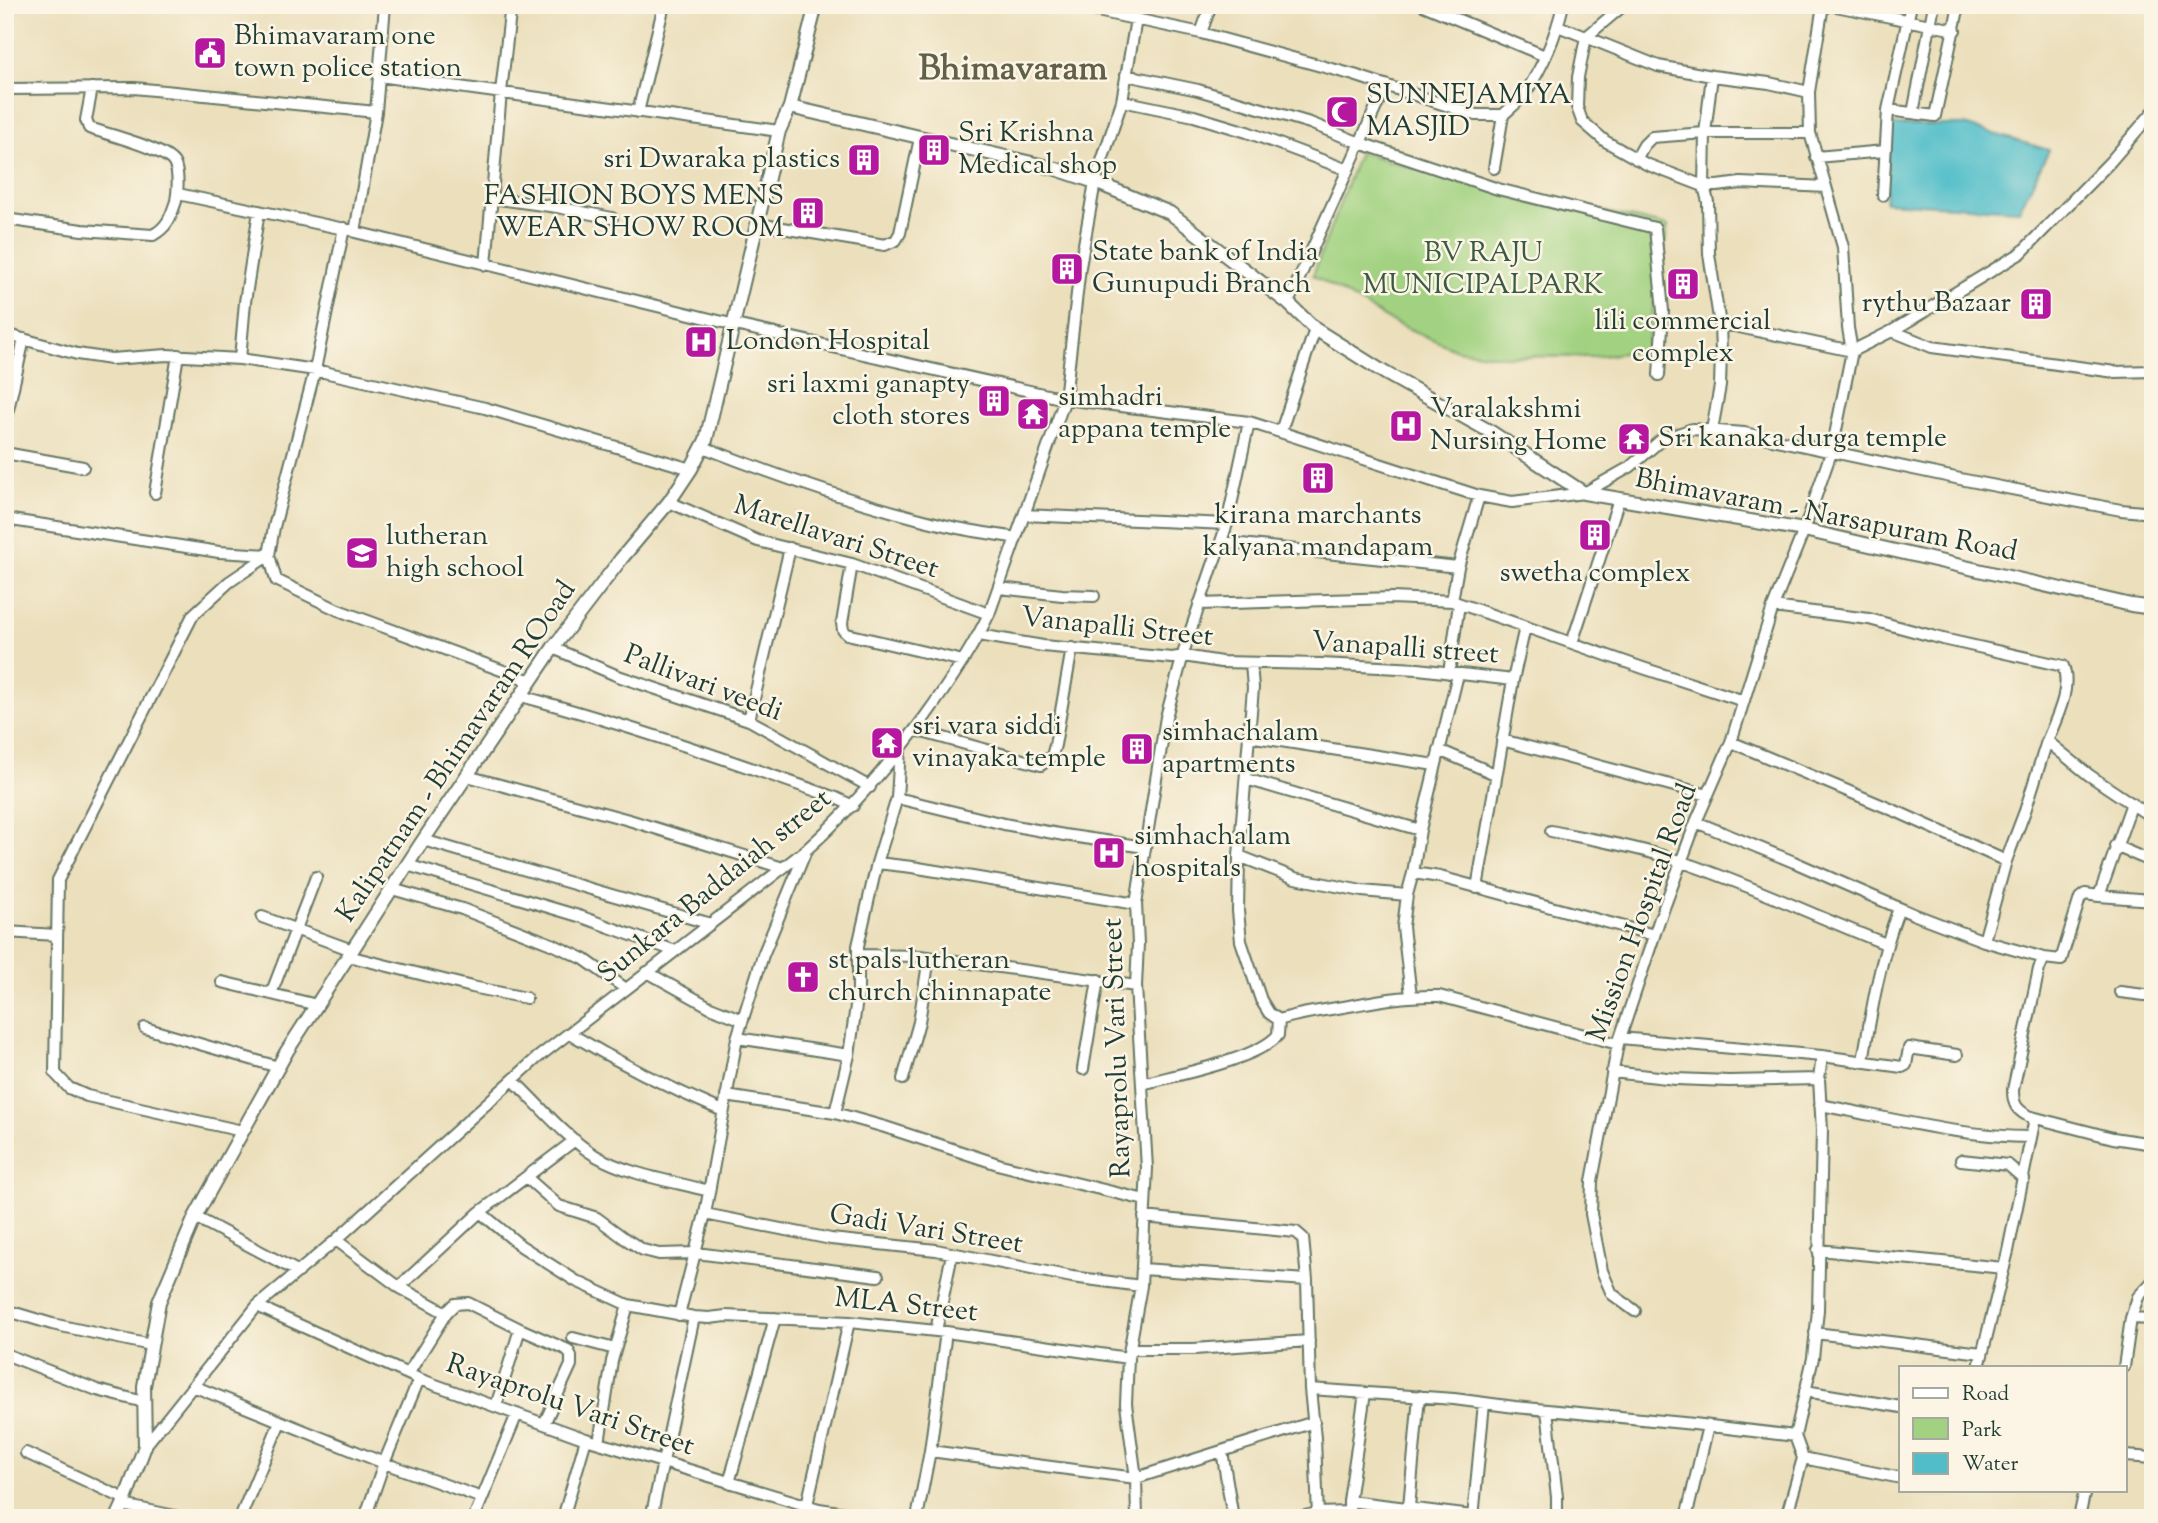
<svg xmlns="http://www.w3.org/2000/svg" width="2158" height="1523" viewBox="0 0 2158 1523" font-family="'Sorts Mill Goudy',serif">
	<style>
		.green { fill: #a2d281; stroke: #60885a; stroke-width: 2 }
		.water { fill: #50bdc9; stroke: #387d7e; stroke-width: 2 }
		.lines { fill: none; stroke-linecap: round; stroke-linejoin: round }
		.minor-casing { stroke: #667664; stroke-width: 14 }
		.major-casing { stroke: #667664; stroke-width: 16 }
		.minor { stroke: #fff; stroke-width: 10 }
		.major { stroke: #fff; stroke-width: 12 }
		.labels { text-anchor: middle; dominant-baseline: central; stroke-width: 5; stroke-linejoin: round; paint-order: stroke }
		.poi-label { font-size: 28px; fill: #1f3d34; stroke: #fcf5e5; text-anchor: start }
		.park-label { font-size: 28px; fill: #395b43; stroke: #fcf5e5 }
		.street-label { font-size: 28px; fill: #1f3d34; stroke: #fcf5e5 }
		.district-label { font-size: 35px; font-weight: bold; fill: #606147; stroke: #fcf5e5 }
	</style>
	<rect width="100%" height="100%" fill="#fcf5e5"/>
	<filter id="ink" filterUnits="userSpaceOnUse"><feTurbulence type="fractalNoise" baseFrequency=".0143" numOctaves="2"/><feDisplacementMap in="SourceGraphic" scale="14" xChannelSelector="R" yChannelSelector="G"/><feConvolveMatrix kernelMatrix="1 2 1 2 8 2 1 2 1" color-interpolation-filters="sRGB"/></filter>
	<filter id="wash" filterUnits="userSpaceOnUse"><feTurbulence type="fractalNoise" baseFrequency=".00686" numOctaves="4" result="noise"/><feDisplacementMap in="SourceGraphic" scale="28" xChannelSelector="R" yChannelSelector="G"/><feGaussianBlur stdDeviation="1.57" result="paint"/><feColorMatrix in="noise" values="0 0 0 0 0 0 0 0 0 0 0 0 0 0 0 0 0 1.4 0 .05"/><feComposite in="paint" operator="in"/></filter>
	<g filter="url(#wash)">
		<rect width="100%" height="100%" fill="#ebdfbc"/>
		<path class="green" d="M 1359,152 L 1407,166 L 1668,226 L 1646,350 L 1592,357 L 1502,356 L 1457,350 L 1391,321 L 1313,275 Z"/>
		<path class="water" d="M 1890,125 L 1964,125 L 2049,150 L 2019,210 L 1885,202 Z"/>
	</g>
	<g filter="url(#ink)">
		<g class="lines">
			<defs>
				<path id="minor" d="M 1069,5 L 1201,33 L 1354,75 L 1476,115 L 1503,115 C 1510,108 1521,100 1526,92 C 1543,66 1556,35 1563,5
					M 1423,5 L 1545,56
					M 1624,5 L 1586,37 L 1658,66 L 1712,76 L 1769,83 L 1809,92
					M 1823,5 L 1809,92 L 1810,133 L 1826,187
					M 1831,5 L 1955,30
					M 1558,26 L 1586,37 L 1578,77 L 1577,107 L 1582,121 L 1605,141 L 1646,164 L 1701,185 L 1717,186 L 1741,183 L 1826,187 L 1843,247 L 1848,328 L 1852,351 L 1734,326 L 1720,325
					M 1201,33 L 1211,5
					M 1126,75 L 1198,90 L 1310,123 L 1360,143 L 1498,189 L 1655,228 L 1663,311 L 1659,375
					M 379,76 L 779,131
					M 1712,76 L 1705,133 L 1704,186 L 1708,202 L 1709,254 L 1720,325 L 1721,352 L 1720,386 L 1712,430
					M 5,89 L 134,88 L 376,112 L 355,232 L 735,325 L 1065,399 L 1249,422 L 1479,496 L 1512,502 L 1584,493 L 1630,467 L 1661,440 L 1692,429 L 1744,433 L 1965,480 L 2121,510 L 2153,513
					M 1122,101 L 1194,116 L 1247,132 L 1348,170
					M 1888,110 L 1935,116 L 1959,5
					M 376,112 L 385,5
					M 638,112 L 664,5
					M 1913,113 L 1934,5
					M 1816,157 L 1885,151
					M 1636,159 L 1644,145 L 1652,137 L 1705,133 L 1810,133
					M 1494,168 L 1503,115
					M 178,194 L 349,230
					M 1883,195 L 1888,110 L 1911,5
					M 492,198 L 557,207 L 612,218
					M 5,219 L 82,230 L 153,235 C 168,227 171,216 176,201 C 178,191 179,172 174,163 C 166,149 107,134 89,128 L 86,120 L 92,88
					M 758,224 L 885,245 L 896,240 L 900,233 L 920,138
					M 486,265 L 501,92 L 511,5
					M 1288,303 L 1386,85
					M 1892,331 L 1932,347 L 2115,372 L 2153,371
					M 5,334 L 77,354 L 111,359 L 167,355 L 240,359 L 315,370 L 485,408 L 691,469
					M 240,359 L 245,302 L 259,211
					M 5,423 L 24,339
					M 1281,431 L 1315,329
					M 703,447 C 782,478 864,506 948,526 C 970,531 994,534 1016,538
					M 5,453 L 83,467
					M 155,493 L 178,355
					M 669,502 L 758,541 L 852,564 L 989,614
					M 1024,515 L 1227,524
					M 5,519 L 219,552 L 269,555 L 274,527 L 315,370 L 344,228
					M 1222,542 L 1458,567
					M 852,564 L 842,623 L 843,630 L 847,634 L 963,661
					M 999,588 L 1062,595 L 1094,596
					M 1452,601 L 1643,668 L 1744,701
					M 1199,604 L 1393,598 L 1452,601 L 1458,567 L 1479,496
					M 1773,607 L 1869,619 L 1943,639 L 2063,666 C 2072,689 2056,719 2047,741 L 2089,775 L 2153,818
					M 979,635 L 1043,646 L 1172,658 L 1184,656 L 1221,662 L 1321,664 L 1418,669 L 1513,680 L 1477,888
					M 1572,643 L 1619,499
					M 553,648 L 618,676 L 749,720 L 870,787
					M 1251,663 L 1253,688 L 1239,856 L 1238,911 L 1241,941 L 1261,1000 L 1269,1013 L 1279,1020
					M 1449,673 L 1459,604
					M 1513,680 L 1525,627
					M 521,696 C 628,725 732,761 836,798 L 853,806
					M 749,720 L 790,548
					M 915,730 L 1041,765 L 1052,756 L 1055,745 L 1072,648
					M 1248,736 L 1435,765
					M 1502,740 L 1708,795
					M 1731,742 L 1900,813 L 2006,861
					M 1439,750 L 1495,774
					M 467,776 L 629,820 L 783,868
					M 1246,779 L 1420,830
					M 897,798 L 1004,824 L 1064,835 L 1145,847
					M 1696,822 L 1794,862 L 1913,914 L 1984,941 L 2044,958 L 2039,969 L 2013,1090 C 2013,1104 2016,1109 2028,1116 L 2113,1138 L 2153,1144
					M 1551,831 C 1595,840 1639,847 1682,862 C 1751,885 1817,917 1886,944
					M 423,840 L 711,924
					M 2115,846 L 2153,862
					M 1239,856 L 1295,878 L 1362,891 L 1407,895
					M 877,863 L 912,867 L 1136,904
					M 407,865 L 582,917 L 675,951
					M 1413,873 L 1440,877 L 1654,935
					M 392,889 L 462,909 L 554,945 L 584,959 L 626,989
					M 2099,896 L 2153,900
					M 262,917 L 352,950
					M 5,932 L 57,935
					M 1984,941 L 2006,861 L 2025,811 L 2047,741
					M 858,955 L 920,956 L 1136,986
					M 348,956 L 472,987 L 526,998
					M 2044,958 L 2061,960 L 2080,898 L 2085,894 L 2099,896 L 2132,803
					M 647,972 L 710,1007 L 743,1020
					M 222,982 L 317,1005
					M 2120,992 L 2153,996
					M 271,994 L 316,877
					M 1411,996 L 1403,927 L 1407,895 L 1413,873 L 1420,830 L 1458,674
					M 1279,1020 C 1300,1013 1321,1011 1343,1007 C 1375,1001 1406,995 1439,996 L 1618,1044
					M 145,1028 L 278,1067
					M 569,1033 C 619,1063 669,1088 723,1111
					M 737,1038 L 849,1055
					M 1620,1038 L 1822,1056 L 1819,1079
					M 1822,1056 L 1902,1067 L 1906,1065 L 1909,1048 L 1957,1055
					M 1863,1061 C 1872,1007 1880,959 1899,908
					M 1083,1069 L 1098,980
					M 1612,1072 L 1676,1079 L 1729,1081 L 1819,1079 L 1822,1131 L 1818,1310 L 1813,1358 L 1795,1436
					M 903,1079 L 919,1022 L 929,957
					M 513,1080 C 537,1103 567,1139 596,1156 C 629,1175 672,1181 709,1191
					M 1142,1084 C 1175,1075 1257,1060 1278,1035 L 1279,1020
					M 726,1096 L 835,1113 L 885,1127 L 1001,1165 L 1145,1200
					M 1820,1105 C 1891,1118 1959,1137 2031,1137
					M 835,1113 L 849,1055 L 858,992 L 858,946 L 877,863 L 897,798 L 900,749
					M 242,1131 L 87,1096 L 69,1088 L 55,1073 L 58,880 L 193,615 L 229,582 L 269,555 L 276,580 L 338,610 L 531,681
					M 1961,1160 L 2008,1165 L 2024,1179
					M 526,1177 L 559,1206 L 597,1218 L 624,1238 L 643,1250 L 659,1254 L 696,1253 L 878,1276
					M 480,1212 L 521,1246 L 576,1281 L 628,1305 L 694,1317 L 709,1318 L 726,1316 L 849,1322 L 946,1332 L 1128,1358
					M 705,1214 L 831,1239 L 936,1250 L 1072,1277 L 1141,1286
					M 195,1217 L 299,1272
					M 1144,1217 L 1296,1232 L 1303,1238 L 1307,1280
					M 336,1240 L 399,1287 L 446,1313 L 455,1304 L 468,1303 L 520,1329 L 568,1350 L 571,1356 L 571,1365 L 544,1424
					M 1818,1250 L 2004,1268
					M 1142,1269 L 1307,1280 L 1310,1389 L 1315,1438 L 1318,1518
					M 399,1287 L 480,1212 L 575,1140
					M 257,1306 L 419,1379 L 586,1439 L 819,1509 L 878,1518
					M 5,1310 L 52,1324 L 151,1345
					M 1635,1311 L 1612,1294 L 1602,1271 L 1591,1214 L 1592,1181 L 1618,1044 L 1659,921 L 1696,822 L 1731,742 L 1773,607 L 1804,530 L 1832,450 L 1852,351 L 1892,331 L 2021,253 L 2110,162 L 2153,112
					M 679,1315 L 705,1214 L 737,1038 L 763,955 L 805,853
					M 2131,1318 L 2153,1319
					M 936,1331 L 952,1254
					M 1815,1333 L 1982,1353
					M 573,1338 L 615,1349
					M 1130,1349 L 1194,1349 L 1309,1341
					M 5,1354 L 97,1390 L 144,1402
					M 1979,1367 L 2008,1251 L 2035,1118
					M 2124,1367 L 2131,1318 L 2138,1297 L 2153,1281
					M 408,1374 L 446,1313
					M 193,1386 L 384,1463 L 482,1498
					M 1310,1389 L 1454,1399 L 1515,1407 L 1694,1424 L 1795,1436
					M 1805,1391 L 1901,1407
					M 496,1406 L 520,1329
					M 1547,1410 L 1557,1497 L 1557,1518
					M 599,1443 L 612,1361 L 628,1305
					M 145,1446 L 257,1306 L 336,1240 L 537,1058 L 806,850 C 851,810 888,766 924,718 C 948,685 971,651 989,614 L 1065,399 L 1080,267 L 1095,182 L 1122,101 L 1136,19
					M 930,1451 L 1136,1478 L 1314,1422
					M 1222,1451 L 1233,1518
					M 26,1453 L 125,1499
					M 2125,1456 L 2153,1458
					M 1803,1458 L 1901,1478
					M 729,1483 L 775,1318
					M 1349,1501 L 1489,1518
					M 123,1505 L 184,1518
					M 240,1518 L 280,1422
					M 365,1518 L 384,1463 L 419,1379
					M 474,1518 L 517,1414
					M 563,1518 L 586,1439
					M 651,1518 L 694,1317
					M 804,1518 L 849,1322
					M 917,1518 L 930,1451 L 946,1332
					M 1137,1518 L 1136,1478 L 1126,1404 L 1128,1358 L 1141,1286 L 1147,1168 L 1136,986 L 1138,944 L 1136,904 L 1166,717 L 1186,644 L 1227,524 L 1249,422
					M 1296,1518 L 1318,1513 L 1349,1512
					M 1349,1518 L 1349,1501 L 1365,1393
					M 1408,1518 L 1419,1396
					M 1473,1518 L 1484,1403
					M 1686,1518 L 1708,1426
					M 1786,1518 L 1803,1458 L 1795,1436
					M 2079,1518 L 2085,1490"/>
				<path id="major" d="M 790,107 L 1053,168 L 1095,182 L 1170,213 L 1288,303 L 1315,329 L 1385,373 L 1491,432 L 1584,493 L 1804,530 L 2131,605 L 2153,608
					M 117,1518 L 123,1505 L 145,1446 L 144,1386 L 159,1302 L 195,1217 L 287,1051 L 420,845 L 553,648 L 621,559 L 669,502 L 691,469 L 706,440 L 779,131 L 790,107 L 816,5"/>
			</defs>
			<use href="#minor" class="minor-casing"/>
			<use href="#major" class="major-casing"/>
			<use href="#minor" class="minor"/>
			<use href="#major" class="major"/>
		</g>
	</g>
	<defs>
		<symbol id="civic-square" viewBox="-11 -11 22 22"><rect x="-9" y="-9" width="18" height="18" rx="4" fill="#b5179e" stroke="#fcf5e5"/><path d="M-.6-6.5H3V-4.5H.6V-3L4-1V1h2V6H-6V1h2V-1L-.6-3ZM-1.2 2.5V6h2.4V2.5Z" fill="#fff"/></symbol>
		<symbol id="mosque-square" viewBox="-11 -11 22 22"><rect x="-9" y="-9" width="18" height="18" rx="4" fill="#b5179e" stroke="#fcf5e5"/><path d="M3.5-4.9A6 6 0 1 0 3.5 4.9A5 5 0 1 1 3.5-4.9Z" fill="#fff"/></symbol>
		<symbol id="building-square" viewBox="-11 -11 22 22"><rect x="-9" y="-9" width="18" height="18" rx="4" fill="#b5179e" stroke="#fcf5e5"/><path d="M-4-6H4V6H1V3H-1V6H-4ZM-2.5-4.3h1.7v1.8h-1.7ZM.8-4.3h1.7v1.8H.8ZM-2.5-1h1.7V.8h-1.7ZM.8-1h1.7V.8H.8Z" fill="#fff"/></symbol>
		<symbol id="hospital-square" viewBox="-11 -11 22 22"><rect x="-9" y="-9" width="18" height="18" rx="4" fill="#b5179e" stroke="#fcf5e5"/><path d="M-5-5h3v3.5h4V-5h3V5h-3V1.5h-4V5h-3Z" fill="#fff"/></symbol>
		<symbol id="temple-square" viewBox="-11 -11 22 22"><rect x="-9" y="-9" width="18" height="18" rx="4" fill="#b5179e" stroke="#fcf5e5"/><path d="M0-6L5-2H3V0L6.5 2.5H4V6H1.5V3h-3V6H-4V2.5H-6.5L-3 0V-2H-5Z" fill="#fff"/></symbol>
		<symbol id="school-square" viewBox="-11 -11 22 22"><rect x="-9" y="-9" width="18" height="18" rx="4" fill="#b5179e" stroke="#fcf5e5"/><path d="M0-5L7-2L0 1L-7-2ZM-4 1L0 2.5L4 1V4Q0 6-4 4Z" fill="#fff"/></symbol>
		<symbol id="church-square" viewBox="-11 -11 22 22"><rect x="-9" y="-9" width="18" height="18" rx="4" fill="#b5179e" stroke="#fcf5e5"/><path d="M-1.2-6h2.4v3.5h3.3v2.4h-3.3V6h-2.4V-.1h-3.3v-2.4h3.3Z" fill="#fff"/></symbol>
	</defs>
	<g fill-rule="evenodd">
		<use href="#civic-square" x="191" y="34" width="38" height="38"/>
		<use href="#mosque-square" x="1323" y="93" width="38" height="38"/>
		<use href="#building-square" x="915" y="131" width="38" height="38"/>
		<use href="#building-square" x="845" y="141" width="38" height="38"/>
		<use href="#building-square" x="789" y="194" width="38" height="38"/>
		<use href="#building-square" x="1048" y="250" width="38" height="38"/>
		<use href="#building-square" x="1664" y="265" width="38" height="38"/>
		<use href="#building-square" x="2017" y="285" width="38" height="38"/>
		<use href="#hospital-square" x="682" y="323" width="38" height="38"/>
		<use href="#building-square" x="975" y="382" width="38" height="38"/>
		<use href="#temple-square" x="1014" y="395" width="38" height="38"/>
		<use href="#hospital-square" x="1387" y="407" width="38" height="38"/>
		<use href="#temple-square" x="1615" y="420" width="38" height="38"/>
		<use href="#building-square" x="1299" y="459" width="38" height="38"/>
		<use href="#building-square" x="1576" y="516" width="38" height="38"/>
		<use href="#school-square" x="343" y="534" width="38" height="38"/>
		<use href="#temple-square" x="868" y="724" width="38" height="38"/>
		<use href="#building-square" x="1118" y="730" width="38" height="38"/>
		<use href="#hospital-square" x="1090" y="834" width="38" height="38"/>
		<use href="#church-square" x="784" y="958" width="38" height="38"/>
	</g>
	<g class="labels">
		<g class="poi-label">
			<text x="234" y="37">Bhimavaram one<tspan x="234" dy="32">town police station</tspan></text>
			<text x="1366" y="96">SUNNEJAMIYA<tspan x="1366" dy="32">MASJID</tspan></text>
			<text x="958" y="134">Sri Krishna<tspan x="958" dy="32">Medical shop</tspan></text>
			<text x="840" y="160" text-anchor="end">sri Dwaraka plastics</text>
			<text x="784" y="197" text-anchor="end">FASHION BOYS MENS<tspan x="784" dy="32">WEAR SHOW ROOM</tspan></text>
			<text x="1092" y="253">State bank of India<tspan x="1092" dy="32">Gunupudi Branch</tspan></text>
			<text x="2011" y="304" text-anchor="end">rythu Bazaar</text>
			<text x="1683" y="322" text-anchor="middle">lili commercial<tspan x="1683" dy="32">complex</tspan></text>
			<text x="726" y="342">London Hospital</text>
			<text x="970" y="385" text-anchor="end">sri laxmi ganapty<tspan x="970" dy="32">cloth stores</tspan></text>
			<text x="1058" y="398">simhadri<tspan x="1058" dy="32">appana temple</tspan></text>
			<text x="1430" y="410">Varalakshmi<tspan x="1430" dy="32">Nursing Home</tspan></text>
			<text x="1658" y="439">Sri kanaka durga temple</text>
			<text x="1318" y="516" text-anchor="middle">kirana marchants<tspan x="1318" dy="32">kalyana mandapam</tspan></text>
			<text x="386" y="537">lutheran<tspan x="386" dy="32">high school</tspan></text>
			<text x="1595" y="574" text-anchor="middle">swetha complex</text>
			<text x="912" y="727">sri vara siddi<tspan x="912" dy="32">vinayaka temple</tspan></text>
			<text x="1162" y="733">simhachalam<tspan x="1162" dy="32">apartments</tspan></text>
			<text x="1134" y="837">simhachalam<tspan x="1134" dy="32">hospitals</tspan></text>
			<text x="828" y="961">st pals lutheran<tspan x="828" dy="32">church chinnapate</tspan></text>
		</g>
		<g class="park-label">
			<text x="1483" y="254">BV RAJU<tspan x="1483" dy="32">MUNICIPALPARK</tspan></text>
		</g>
		<g class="street-label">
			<text transform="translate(1826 516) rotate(11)">Bhimavaram - Narsapuram Road</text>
			<text transform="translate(836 538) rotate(18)">Marellavari Street</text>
			<text transform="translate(1117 628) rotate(6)">Vanapalli Street</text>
			<text transform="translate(1405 649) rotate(4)">Vanapalli street</text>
			<text transform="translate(703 684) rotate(21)">Pallivari veedi</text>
			<text transform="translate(457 752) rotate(-56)">Kalipatnam - Bhimavaram ROoad</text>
			<text transform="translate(715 887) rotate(-39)">Sunkara Baddaiah street</text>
			<text transform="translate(1643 913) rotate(-70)">Mission Hospital Road</text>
			<text transform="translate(1118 1048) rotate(-92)">Rayaprolu Vari Street</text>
			<text transform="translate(926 1230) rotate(9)">Gadi Vari Street</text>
			<text transform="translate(906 1306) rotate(6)">MLA Street</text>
			<text transform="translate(570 1406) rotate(19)">Rayaprolu Vari Street</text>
		</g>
		<g class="district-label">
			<text x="1013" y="70">Bhimavaram</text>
		</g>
	</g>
	<rect width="2158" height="1523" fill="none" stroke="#fcf5e5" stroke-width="28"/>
	<rect x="1899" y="1366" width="228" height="126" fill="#fcf5e5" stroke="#a4ab9e" stroke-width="2"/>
	<rect x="1913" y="1388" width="35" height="10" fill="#ffffff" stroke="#a4ab9e" stroke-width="2"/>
	<text x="1962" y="1400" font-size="21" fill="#1f3d34">Road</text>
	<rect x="1913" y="1418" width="35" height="21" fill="#a2d281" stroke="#a4ab9e" stroke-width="2"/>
	<text x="1962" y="1436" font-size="21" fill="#1f3d34">Park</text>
	<rect x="1913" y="1453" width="35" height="21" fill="#50bdc9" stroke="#a4ab9e" stroke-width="2"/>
	<text x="1962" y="1470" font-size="21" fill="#1f3d34">Water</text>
</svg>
